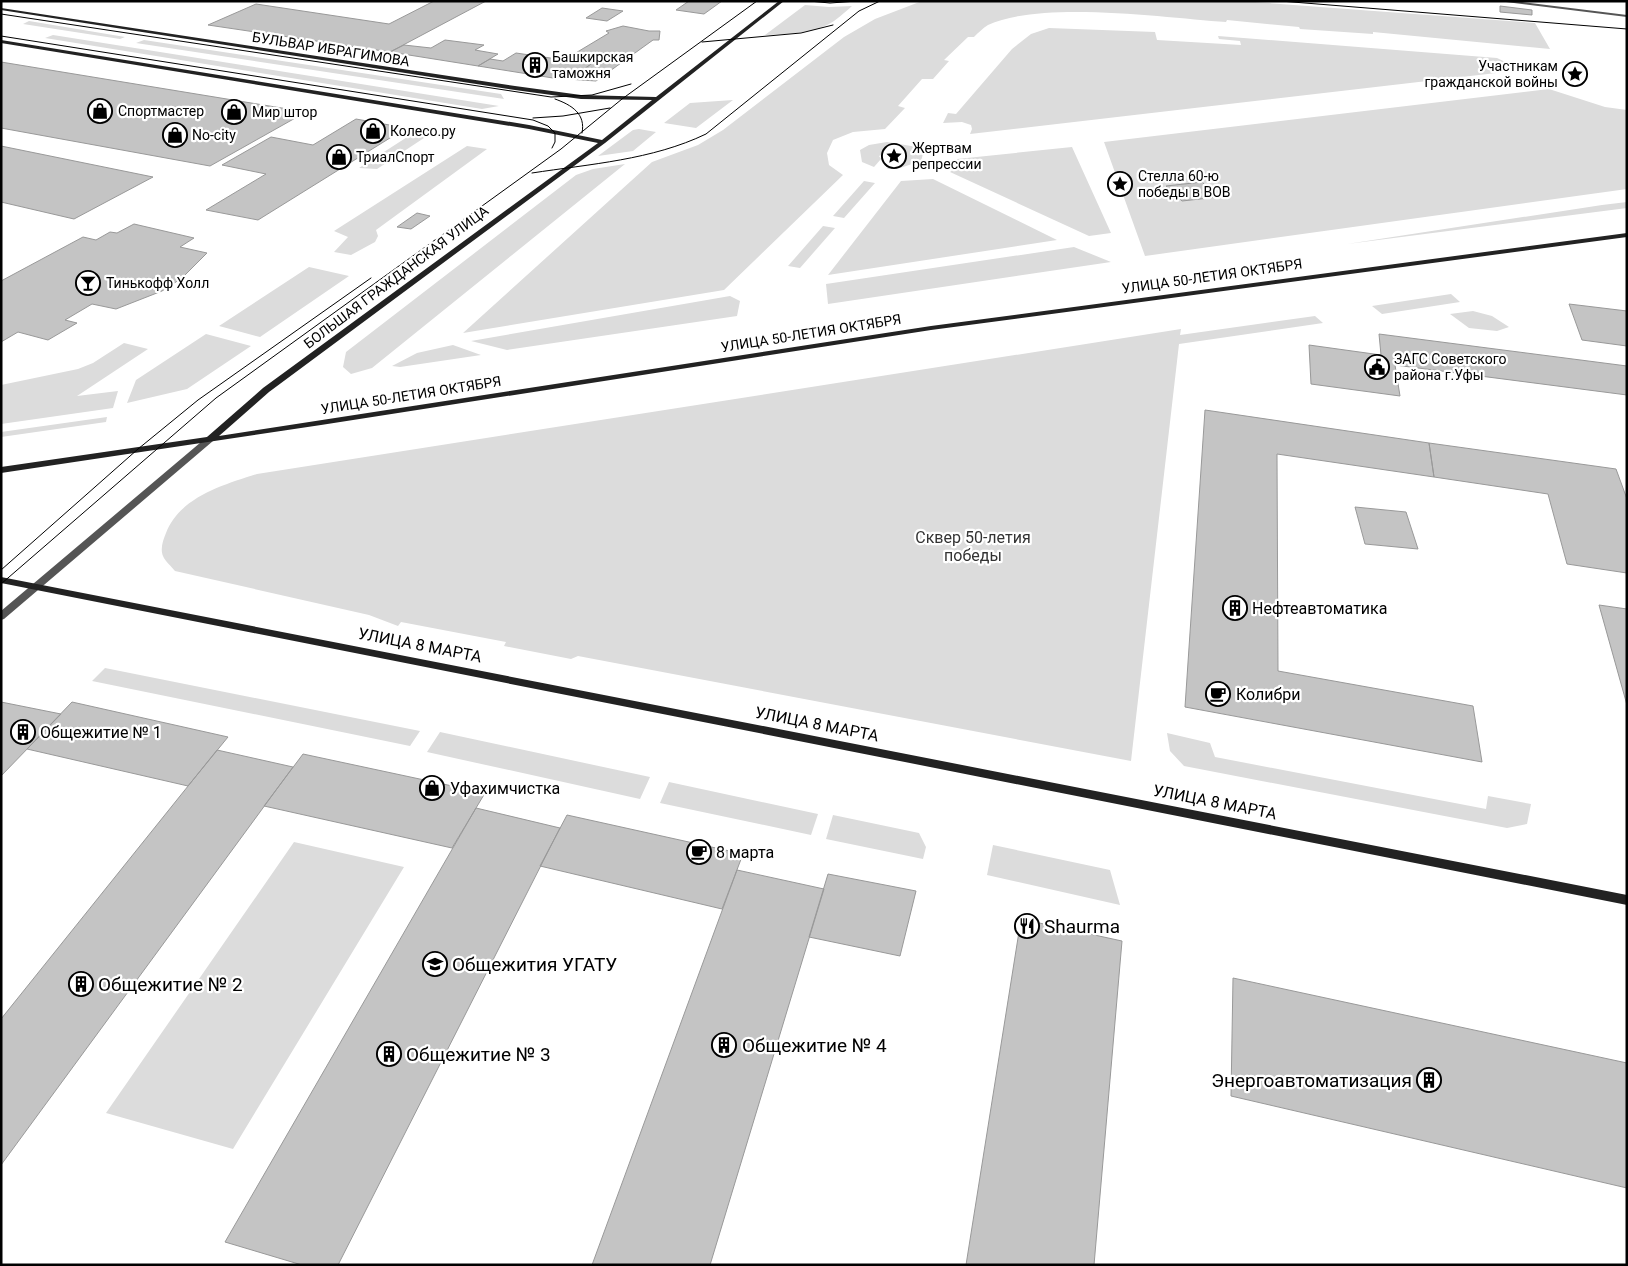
<svg xmlns="http://www.w3.org/2000/svg" width="1628" height="1266" viewBox="0 0 1628 1266" font-family="Roboto,sans-serif">
	<style>
		.green { fill: #dcdcdc }
		.building { fill: #c4c4c4; stroke: #999 }
		.lines { fill: none; stroke-linecap: round; stroke-linejoin: round }
		.tertiary { fill: #555; fill-rule: evenodd }
		.secondary { fill: #222; fill-rule: evenodd }
		.tram { stroke: #000; stroke-width: 1 }
		.labels { text-anchor: middle; dominant-baseline: central; stroke-width: 4.5; stroke-linejoin: round; paint-order: stroke }
		.far-street-label { font-size: 14px; fill: #000; stroke: #fff }
		.far-poi-label { font-size: 14px; fill: #000; stroke: #fff; text-anchor: start }
		.park-label { font-size: 16px; fill: #333; stroke: #fff }
		.poi-label { font-size: 16px; fill: #000; stroke: #fff; text-anchor: start }
		.street-label { font-size: 16px; fill: #000; stroke: #fff }
		.near-poi-label { font-size: 19px; fill: #000; stroke: #fff; text-anchor: start }
	</style>
	<rect width="100%" height="100%" fill="#fff"/>
	<path class="green" d="M 922,1 L 1241,1 L 1535,23 L 1550,49 L 1373,32 L 1373,34 L 1300,29 L 1299,27 L 1227,20 L 1226,22 C 1166,18 1042,0 988,25 C 983,28 978,33 974,37 L 968,37 L 944,60 L 949,61 L 933,79 L 922,79 L 898,106 L 905,108 L 885,129 L 853,132 L 833,140 L 827,153 L 829,165 L 843,175 L 724,290 L 463,333 L 652,162 L 698,145 L 723,130 L 844,37 L 875,19 Z
		M 805,5 L 829,7 L 852,6 C 845,12 836,21 827,25 C 808,34 786,34 765,35 Z
		M 29,21 L 125,37 L 120,39 L 23,24 Z
		M 1049,28 L 1155,32 L 1157,40 L 1241,45 L 1240,41 L 1219,39 L 1218,36 L 1497,58 L 1522,70 L 970,134 L 972,129 L 971,125 L 962,122 L 943,123 L 948,113 L 956,114 L 1012,49 L 1031,34 Z
		M 53,35 L 499,106 L 482,109 L 45,38 Z
		M 144,40 L 501,94 L 504,99 L 136,43 Z
		M 1549,89 L 1605,107 L 1627,110 L 1627,189 L 1145,256 L 1104,142 Z
		M 733,100 L 696,128 L 664,123 L 690,103 Z
		M 639,129 L 656,132 L 633,151 L 598,156 L 633,130 Z
		M 415,132 L 427,134 L 427,136 L 377,169 L 359,168 Z
		M 887,142 L 917,147 L 923,154 L 921,161 L 900,168 L 887,169 L 894,161 L 903,158 L 903,155 C 895,151 886,152 879,156 L 881,159 L 874,167 L 862,162 L 860,150 L 869,145 Z
		M 467,146 L 487,149 L 376,230 L 378,236 L 375,242 L 351,255 L 334,252 L 348,237 L 334,231 Z
		M 1072,147 L 1111,233 L 1089,236 L 950,172 L 956,167 L 957,159 Z
		M 625,164 L 372,368 L 351,374 L 343,367 L 346,352 L 576,175 L 593,169 Z
		M 933,179 L 1057,240 L 828,275 L 901,181 Z
		M 864,181 L 875,183 L 844,218 L 833,216 Z
		M 1627,202 L 1627,208 L 1347,244 L 1602,205 Z
		M 823,226 L 835,228 L 800,268 L 788,266 Z
		M 1074,247 L 1111,262 L 828,304 L 826,284 Z
		M 309,267 L 349,276 L 260,337 L 219,326 Z
		M 1451,294 L 1460,302 L 1382,314 L 1372,306 Z
		M 730,296 L 740,301 L 737,316 L 507,350 L 471,341 Z
		M 1473,311 L 1492,316 L 1509,327 L 1497,331 L 1469,328 L 1450,314 Z
		M 1315,316 L 1323,323 L 1179,344 L 1131,761 L 578,656 L 571,659 L 504,646 L 506,642 L 401,622 L 398,626 L 369,615 L 175,571 C 172,567 165,561 163,556 C 160,549 163,540 166,533 C 180,497 223,485 257,474 L 1181,329 L 1180,335 Z
		M 206,334 L 251,346 L 187,389 L 127,403 L 136,380 Z
		M 124,343 L 148,349 L 77,396 L 118,391 L 113,408 L 1,424 L 1,385 L 78,369 L 93,363 Z
		M 453,345 L 481,355 L 400,367 L 392,366 L 417,353 Z
		M 107,417 L 106,422 L 1,437 L 1,432 Z
		M 105,668 L 420,731 L 410,746 L 92,681 Z
		M 440,732 L 650,777 L 640,799 L 427,752 Z
		M 1167,733 L 1210,743 L 1215,757 L 1486,809 L 1488,796 L 1531,804 L 1527,824 L 1507,828 L 1184,766 L 1170,751 Z
		M 669,782 L 818,814 L 811,835 L 660,803 Z
		M 833,815 L 919,833 L 926,847 L 923,859 L 826,839 Z
		M 294,842 L 404,867 L 233,1149 L 106,1113 Z
		M 993,845 L 1110,870 L 1120,905 L 987,875 Z"/>
	<path class="building" d="M 434,1 L 486,1 L 390,52 L 208,25 L 256,4 L 389,24 Z
		M 689,1 L 722,1 L 704,14 L 676,10 Z
		M 1500,6 L 1532,10 L 1532,15 L 1500,12 Z
		M 602,8 L 623,11 L 607,21 L 586,18 Z
		M 623,26 L 649,31 L 660,31 L 659,40 L 653,40 L 596,81 L 553,78 L 565,70 L 580,72 L 591,64 L 564,60 L 609,33 L 606,31 Z
		M 445,40 L 484,45 L 475,50 L 498,54 L 478,66 L 390,52 L 404,45 L 431,48 Z
		M 516,53 L 564,60 L 591,64 L 580,72 L 565,70 L 553,78 L 478,66 L 490,59 L 503,61 Z
		M 1,62 L 306,112 L 210,166 L 1,128 Z
		M 356,119 L 406,128 L 258,220 L 206,210 L 266,174 L 222,165 L 271,137 L 313,145 Z
		M 1,146 L 153,177 L 74,219 L 1,202 Z
		M 1202,182 L 1218,197 L 1182,201 L 1166,186 Z
		M 417,213 L 430,216 L 411,229 L 397,227 Z
		M 134,224 L 194,238 L 180,247 L 207,253 L 182,278 L 162,291 L 116,309 L 92,304 L 65,320 L 77,323 L 48,340 L 18,332 L 1,342 L 1,281 L 83,237 L 96,240 L 110,232 L 117,233 Z
		M 1569,304 L 1627,311 L 1627,346 L 1582,340 Z
		M 1379,334 L 1627,366 L 1627,395 L 1395,365 L 1400,396 L 1311,384 L 1309,345 L 1381,355 Z
		M 1205,410 L 1429,443 L 1434,477 L 1277,454 L 1278,671 L 1473,706 L 1482,762 L 1185,707 Z
		M 1429,443 L 1616,469 L 1627,499 L 1627,573 L 1567,564 L 1548,494 L 1434,477 Z
		M 1355,507 L 1406,512 L 1418,549 L 1365,544 Z
		M 1599,605 L 1627,609 L 1627,705 Z
		M 1,702 L 61,714 L 1,776 Z
		M 72,702 L 228,737 L 188,786 L 27,749 Z
		M 217,750 L 293,767 L 1,1165 L 1,1019 Z
		M 303,754 L 485,793 L 452,848 L 264,806 Z
		M 476,808 L 560,828 L 338,1265 L 302,1265 L 225,1242 Z
		M 567,815 L 743,854 L 722,909 L 540,866 Z
		M 737,870 L 824,889 L 710,1265 L 592,1265 Z
		M 828,874 L 916,891 L 900,956 L 809,937 Z
		M 1021,919 L 1122,941 L 1094,1265 L 966,1265 Z
		M 1233,978 L 1627,1063 L 1627,1188 L 1231,1096 Z"/>
	<g class="lines">
		<path class="tertiary" d="M 1498,1 L 1514,1 L 1627,15 L 1627,17 Z
			M 210,436 L 213,437 L 213,441 L 4,619 L 1,620 L 1,611 L 207,437 Z"/>
		<path class="secondary" d="M 779,1 L 784,1 L 605,143 L 269,392 L 219,436 L 931,326 L 1627,233 L 1627,237 L 931,330 L 321,425 L 1,473 L 1,467 L 207,437 L 263,388 L 598,143 L 529,129 L 1,43 L 1,40 L 529,125 L 602,140 L 652,100 L 581,99 L 515,90 L 1,10 L 1,8 L 515,86 L 581,95 L 656,97 Z
			M 1,577 L 1627,895 L 1627,905 L 1,583 Z"/>
		<path class="tram" d="M 809,1 L 830,3 L 857,1
			M 1280,1 L 1627,29
			M 1,14 L 551,97 L 592,95 L 631,84
			M 1,36 L 533,120 L 548,126 L 555,133 L 555,142 L 552,148
			M 702,42 L 801,33 L 833,25
			M 555,99 C 572,105 586,114 582,133
			M 533,118 L 563,116 L 610,108
			M 532,173 C 590,164 652,160 706,134 L 859,11 L 880,1
			M 1,570 L 138,449 L 198,400 L 371,278
			M 1,584 L 216,398 L 561,149 L 622,99 L 757,1"/>
	</g>
	<defs>
		<symbol id="building-ring" viewBox="-11 -11 22 22"><circle r="9.5" fill="#fff" stroke="#000" stroke-width="1.5"/><path d="M-4-6H4V6H1V3H-1V6H-4ZM-2.5-4.3h1.7v1.8h-1.7ZM.8-4.3h1.7v1.8H.8ZM-2.5-1h1.7V.8h-1.7ZM.8-1h1.7V.8H.8Z" fill="#000"/></symbol>
		<symbol id="sight-ring" viewBox="-11 -11 22 22"><circle r="9.5" fill="#fff" stroke="#000" stroke-width="1.5"/><path d="M0-6L1.8-2.2L6-1.7L2.9 1.2L3.7 5.4L0 3.3L-3.7 5.4L-2.9 1.2L-6-1.7L-1.8-2.2Z" fill="#000"/></symbol>
		<symbol id="shop-ring" viewBox="-11 -11 22 22"><circle r="9.5" fill="#fff" stroke="#000" stroke-width="1.5"/><path d="M-5-2.5h2.3a2.7 3.5 0 0 1 5.4 0H5L5.5 6h-11ZM-1.5-2.5h3a1.5 2.3 0 0 0-3 0Z" fill="#000"/></symbol>
		<symbol id="bar-ring" viewBox="-11 -11 22 22"><circle r="9.5" fill="#fff" stroke="#000" stroke-width="1.5"/><path d="M-6-5H6L.8 .8V4.5H3.5V6h-7V4.5H-.8V.8Z" fill="#000"/></symbol>
		<symbol id="civic-ring" viewBox="-11 -11 22 22"><circle r="9.5" fill="#fff" stroke="#000" stroke-width="1.5"/><path d="M-.6-6.5H3V-4.5H.6V-3L4-1V1h2V6H-6V1h2V-1L-.6-3ZM-1.2 2.5V6h2.4V2.5Z" fill="#000"/></symbol>
		<symbol id="cafe-ring" viewBox="-11 -11 22 22"><circle r="9.5" fill="#fff" stroke="#000" stroke-width="1.5"/><path d="M-5.5-4.5H6V0H3Q3 3.5 0 3.5H-2.5Q-5.5 3.5-5.5 0ZM3-3.2v2h1.7v-2ZM-6 4.5H4V6H-6Z" fill="#000"/></symbol>
		<symbol id="restaurant-ring" viewBox="-11 -11 22 22"><circle r="9.5" fill="#fff" stroke="#000" stroke-width="1.5"/><path d="M-5-6h1v4h1v-4h1v4h1v-4h1v5L-1.5 .5V6h-2V.5L-5-1ZM5-6V6H3V1.5H1.5Q1.5-4 5-6Z" fill="#000"/></symbol>
		<symbol id="university-ring" viewBox="-11 -11 22 22"><circle r="9.5" fill="#fff" stroke="#000" stroke-width="1.5"/><path d="M0-5L7-2L0 1L-7-2ZM-4 1L0 2.5L4 1V4Q0 6-4 4Z" fill="#000"/></symbol>
	</defs>
	<g fill-rule="evenodd">
		<use href="#building-ring" x="521" y="51" width="28" height="28"/>
		<use href="#sight-ring" x="1561" y="60" width="28" height="28"/>
		<use href="#shop-ring" x="86" y="97" width="28" height="28"/>
		<use href="#shop-ring" x="220" y="98" width="28" height="28"/>
		<use href="#shop-ring" x="359" y="117" width="28" height="28"/>
		<use href="#shop-ring" x="161" y="121" width="28" height="28"/>
		<use href="#sight-ring" x="880" y="142" width="28" height="28"/>
		<use href="#shop-ring" x="325" y="143" width="28" height="28"/>
		<use href="#sight-ring" x="1106" y="170" width="28" height="28"/>
		<use href="#bar-ring" x="74" y="269" width="28" height="28"/>
		<use href="#civic-ring" x="1363" y="353" width="28" height="28"/>
		<use href="#building-ring" x="1221" y="594" width="28" height="28"/>
		<use href="#cafe-ring" x="1204" y="680" width="28" height="28"/>
		<use href="#building-ring" x="9" y="718" width="28" height="28"/>
		<use href="#shop-ring" x="418" y="774" width="28" height="28"/>
		<use href="#cafe-ring" x="685" y="838" width="28" height="28"/>
		<use href="#restaurant-ring" x="1013" y="912" width="28" height="28"/>
		<use href="#university-ring" x="421" y="950" width="28" height="28"/>
		<use href="#building-ring" x="67" y="970" width="28" height="28"/>
		<use href="#building-ring" x="710" y="1031" width="28" height="28"/>
		<use href="#building-ring" x="375" y="1040" width="28" height="28"/>
		<use href="#building-ring" x="1415" y="1066" width="28" height="28"/>
	</g>
	<g class="labels">
		<g class="far-street-label">
			<text transform="translate(331 49) rotate(9)">БУЛЬВАР ИБРАГИМОВА</text>
			<text transform="translate(1212 276) rotate(-8)">УЛИЦА 50-ЛЕТИЯ ОКТЯБРЯ</text>
			<text transform="translate(396 277) rotate(-37)">БОЛЬШАЯ ГРАЖДАНСКАЯ УЛИЦА</text>
			<text transform="translate(811 333) rotate(-9)">УЛИЦА 50-ЛЕТИЯ ОКТЯБРЯ</text>
			<text transform="translate(411 395) rotate(-9)">УЛИЦА 50-ЛЕТИЯ ОКТЯБРЯ</text>
		</g>
		<g class="far-poi-label">
			<text x="552" y="57">Башкирская<tspan x="552" dy="16">таможня</tspan></text>
			<text x="1558" y="66" text-anchor="end">Участникам<tspan x="1558" dy="16">гражданской войны</tspan></text>
			<text x="118" y="111">Спортмастер</text>
			<text x="252" y="112">Мир штор</text>
			<text x="390" y="131">Колесо.ру</text>
			<text x="192" y="135">No-city</text>
			<text x="912" y="148">Жертвам<tspan x="912" dy="16">репрессии</tspan></text>
			<text x="356" y="157">ТриалСпорт</text>
			<text x="1138" y="176">Стелла 60-ю<tspan x="1138" dy="16">победы в ВОВ</tspan></text>
			<text x="106" y="283">Тинькофф Холл</text>
			<text x="1394" y="359">ЗАГС Советского<tspan x="1394" dy="16">района г.Уфы</tspan></text>
		</g>
		<g class="park-label">
			<text x="973" y="537">Сквер 50-летия<tspan x="973" dy="18">победы</tspan></text>
		</g>
		<g class="poi-label">
			<text x="1252" y="608">Нефтеавтоматика</text>
			<text x="1236" y="694">Колибри</text>
			<text x="40" y="732">Общежитие № 1</text>
			<text x="450" y="788">Уфахимчистка</text>
			<text x="716" y="852">8 марта</text>
		</g>
		<g class="street-label">
			<text transform="translate(420 645) rotate(11)">УЛИЦА 8 МАРТА</text>
			<text transform="translate(817 724) rotate(11)">УЛИЦА 8 МАРТА</text>
			<text transform="translate(1215 802) rotate(11)">УЛИЦА 8 МАРТА</text>
		</g>
		<g class="near-poi-label">
			<text x="1044" y="926">Shaurma</text>
			<text x="452" y="964">Общежития УГАТУ</text>
			<text x="98" y="984">Общежитие № 2</text>
			<text x="742" y="1045">Общежитие № 4</text>
			<text x="406" y="1054">Общежитие № 3</text>
			<text x="1412" y="1080" text-anchor="end">Энергоавтоматизация</text>
		</g>
	</g>
	<rect width="1628" height="1266" fill="none" stroke="#000000" stroke-width="5"/>
</svg>
